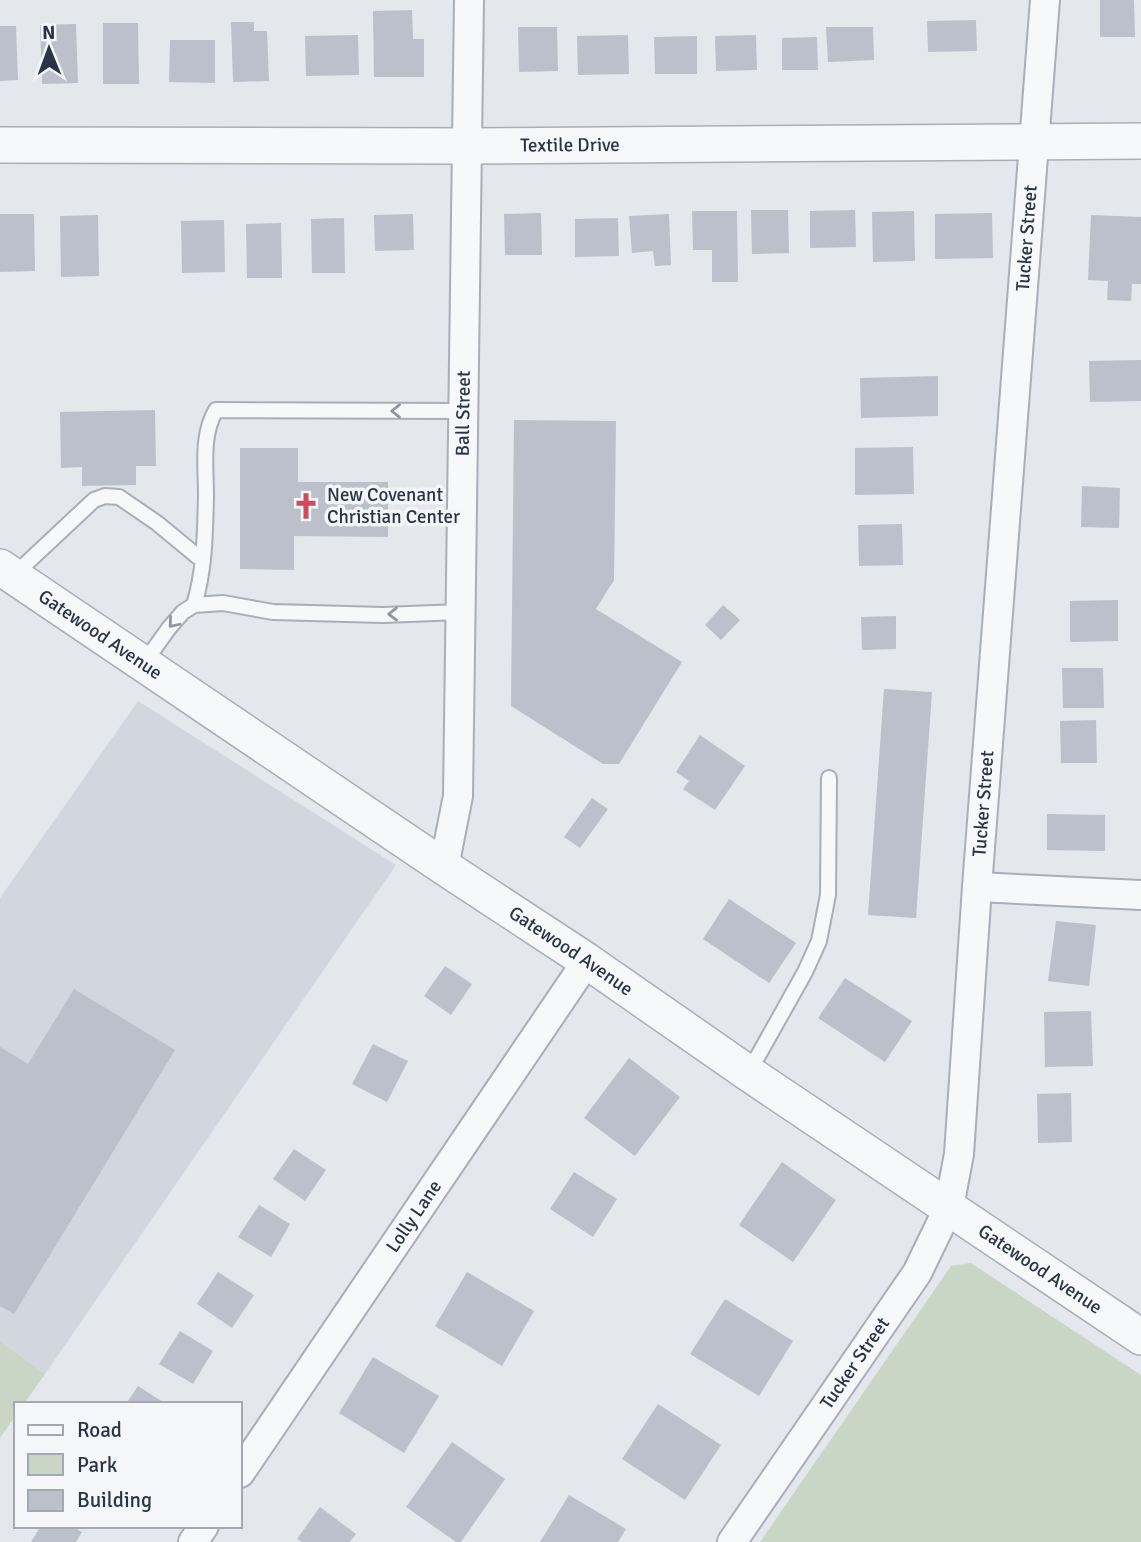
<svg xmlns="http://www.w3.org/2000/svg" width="1141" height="1542" viewBox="0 0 1141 1542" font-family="Signika,sans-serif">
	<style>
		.built { fill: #d2d6de }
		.green { fill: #c9d6c5 }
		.building { fill: #bbc0ca }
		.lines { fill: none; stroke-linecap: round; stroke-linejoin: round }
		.service-casing { stroke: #a9aeb7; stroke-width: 18 }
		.minor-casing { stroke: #a9aeb7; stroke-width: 32 }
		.tertiary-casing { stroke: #a9aeb7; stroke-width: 38 }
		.service { stroke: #f7f8fa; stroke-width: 14 }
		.minor { stroke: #f7f8fa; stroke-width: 28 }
		.tertiary { stroke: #f7f8fa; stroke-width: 35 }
		.oneway { stroke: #9196a0 }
		.labels { text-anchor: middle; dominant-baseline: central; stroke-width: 7; stroke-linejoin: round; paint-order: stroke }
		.street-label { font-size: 19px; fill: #2b3445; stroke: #f4f6f9 }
		.poi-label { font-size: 19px; fill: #2b3445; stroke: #f4f6f9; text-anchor: start }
	</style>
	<rect width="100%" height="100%" fill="#e4e7ec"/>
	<path class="built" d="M 138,701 L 396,865 L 45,1374 L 0,1341 L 0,898 Z"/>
	<path class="green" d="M 971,1263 L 1141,1375 L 1141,1542 L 760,1542 L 951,1266 Z
		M 0,1341 L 45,1374 L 24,1404 L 16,1404 L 16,1415 L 0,1438 Z"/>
	<path class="building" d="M 1100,0 L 1134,0 L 1135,37 L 1100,37 Z
		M 412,10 L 413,39 L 424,39 L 424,77 L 374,77 L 373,11 Z
		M 976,20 L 977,51 L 928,52 L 927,21 Z
		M 231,22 L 254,22 L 254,31 L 267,31 L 269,81 L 233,82 Z
		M 103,23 L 138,23 L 139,84 L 103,84 Z
		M 76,24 L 78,83 L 42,84 L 40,25 Z
		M 0,26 L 16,26 L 18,80 L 0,81 Z
		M 518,27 L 557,27 L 558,71 L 519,72 Z
		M 826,27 L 873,27 L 874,60 L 828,62 Z
		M 358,35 L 359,75 L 306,76 L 305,36 Z
		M 628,35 L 629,74 L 578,75 L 577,36 Z
		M 756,35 L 757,70 L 716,71 L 715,36 Z
		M 697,36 L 697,74 L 655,74 L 654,37 Z
		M 817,37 L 818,70 L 782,70 L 782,38 Z
		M 170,40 L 215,40 L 215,83 L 169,82 Z
		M 751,210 L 788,210 L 789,253 L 752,254 Z
		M 855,210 L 856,247 L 810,248 L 810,211 Z
		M 692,211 L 737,211 L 738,282 L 712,282 L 712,250 L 693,250 Z
		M 914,211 L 915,261 L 873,262 L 872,212 Z
		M 541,213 L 542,255 L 505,255 L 504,214 Z
		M 992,213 L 993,258 L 935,259 L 935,214 Z
		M 0,214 L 34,214 L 35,271 L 0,272 Z
		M 413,214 L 414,250 L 375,251 L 374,215 Z
		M 669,214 L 671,265 L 655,266 L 653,251 L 632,253 L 629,216 Z
		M 98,215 L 99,276 L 61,277 L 60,216 Z
		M 1091,215 L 1141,217 L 1141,284 L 1132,284 L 1131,301 L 1107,300 L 1108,281 L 1088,280 Z
		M 344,218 L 345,273 L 312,273 L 311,219 Z
		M 618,218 L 619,256 L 575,257 L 575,219 Z
		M 224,220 L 225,272 L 182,273 L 181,221 Z
		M 281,223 L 282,278 L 247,278 L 246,224 Z
		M 1141,360 L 1141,401 L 1090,402 L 1089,361 Z
		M 938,376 L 938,416 L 861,418 L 860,378 Z
		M 155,410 L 156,466 L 136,466 L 136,485 L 82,486 L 82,467 L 61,468 L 60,412 Z
		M 514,420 L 616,421 L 614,580 L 596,609 L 682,662 L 619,764 L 603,764 L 511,706 Z
		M 913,447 L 914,494 L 855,495 L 855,448 Z
		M 240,448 L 298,448 L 298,482 L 388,482 L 388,537 L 294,536 L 294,570 L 240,569 Z
		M 1082,486 L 1120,488 L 1119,528 L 1081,527 Z
		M 902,524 L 903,565 L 859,566 L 858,525 Z
		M 1118,600 L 1118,641 L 1070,642 L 1070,601 Z
		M 723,605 L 740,620 L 721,640 L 705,625 Z
		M 896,616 L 896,649 L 862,650 L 861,617 Z
		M 1062,668 L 1103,668 L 1104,708 L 1063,708 Z
		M 884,689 L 932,692 L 916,918 L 868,915 Z
		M 1096,720 L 1097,763 L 1061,763 L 1060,721 Z
		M 700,735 L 745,766 L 715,810 L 683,789 L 689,781 L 676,772 Z
		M 592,798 L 608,809 L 580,848 L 564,837 Z
		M 1047,814 L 1105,815 L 1105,851 L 1047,850 Z
		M 729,899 L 796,943 L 769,983 L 703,939 Z
		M 1056,921 L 1096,925 L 1089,986 L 1048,981 Z
		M 445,966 L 472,984 L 451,1015 L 424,996 Z
		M 845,978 L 912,1021 L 885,1062 L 818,1018 Z
		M 74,989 L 175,1050 L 14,1314 L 0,1306 L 0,1047 L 28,1064 Z
		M 1091,1011 L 1093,1066 L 1045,1067 L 1044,1012 Z
		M 373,1044 L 408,1061 L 387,1102 L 352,1084 Z
		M 629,1058 L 680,1097 L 635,1156 L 584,1118 Z
		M 1071,1093 L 1072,1142 L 1038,1143 L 1037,1094 Z
		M 294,1149 L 326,1170 L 305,1201 L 273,1179 Z
		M 782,1162 L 836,1200 L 793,1262 L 739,1225 Z
		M 574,1172 L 617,1199 L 593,1237 L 550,1209 Z
		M 259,1205 L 290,1224 L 271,1257 L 238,1237 Z
		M 218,1272 L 254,1295 L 232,1328 L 197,1304 Z
		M 467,1272 L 534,1311 L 502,1366 L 435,1326 Z
		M 725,1299 L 793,1341 L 759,1396 L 690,1354 Z
		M 180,1331 L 213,1351 L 193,1384 L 159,1364 Z
		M 373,1357 L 439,1396 L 404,1453 L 339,1413 Z
		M 138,1386 L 166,1404 L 126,1404 Z
		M 658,1404 L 721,1445 L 685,1500 L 622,1459 Z
		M 452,1442 L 505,1479 L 461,1542 L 456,1542 L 406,1507 Z
		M 569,1495 L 626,1529 L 618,1542 L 540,1542 Z
		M 320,1507 L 356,1534 L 350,1542 L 302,1542 L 297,1539 Z
		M 41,1526 L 72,1526 L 82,1532 L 76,1542 L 31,1542 Z"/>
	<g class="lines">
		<defs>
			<path id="service" d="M 14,575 L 94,500 L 105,496 L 119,497 L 157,523 L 203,561
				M 194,605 C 205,569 205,533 206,496 C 206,467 201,435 216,410 L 464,411
				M 144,663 L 169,628 L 183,612 L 194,605 L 223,603 L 273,612 L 383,615 L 461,612
				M 749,1072 L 805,972 L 819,941 L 828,895 L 829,778"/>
			<g id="minor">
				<path id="s1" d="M 444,867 L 458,796 L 469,0"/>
				<path d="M 977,887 L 1141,895"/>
				<path id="s2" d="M 240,1473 L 587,961"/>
				<path d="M 193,1542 L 204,1526"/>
				<path id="s3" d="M 732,1542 L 917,1273 L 949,1207 L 959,1154 L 977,887 L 1045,0"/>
			</g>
			<g id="tertiary">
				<path id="s4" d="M 0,145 L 468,146 L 1141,141"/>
				<path id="s5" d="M 0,567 L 444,867 L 587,961 L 748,1073 L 1141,1337"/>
			</g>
		</defs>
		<use href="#service" class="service-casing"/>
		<use href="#minor" class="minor-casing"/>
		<use href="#tertiary" class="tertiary-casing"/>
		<use href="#service" class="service"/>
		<use href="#minor" class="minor"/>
		<use href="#tertiary" class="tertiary"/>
	</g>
	<defs><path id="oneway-chevron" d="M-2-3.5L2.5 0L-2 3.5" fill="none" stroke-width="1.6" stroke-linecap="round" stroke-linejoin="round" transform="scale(1.75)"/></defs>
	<g class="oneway">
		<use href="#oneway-chevron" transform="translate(396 411) rotate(-180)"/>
		<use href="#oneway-chevron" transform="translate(393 614) rotate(179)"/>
		<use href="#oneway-chevron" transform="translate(173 623) rotate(130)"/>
	</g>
	<defs>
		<symbol id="church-bare" viewBox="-9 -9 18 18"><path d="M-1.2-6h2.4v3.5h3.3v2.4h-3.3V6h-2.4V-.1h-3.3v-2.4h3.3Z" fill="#d1495b" stroke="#f4f6f9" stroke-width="2.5" paint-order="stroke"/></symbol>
	</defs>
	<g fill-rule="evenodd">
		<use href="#church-bare" x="287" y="487" width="38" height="38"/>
	</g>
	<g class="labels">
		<g class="street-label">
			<text stroke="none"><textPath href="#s4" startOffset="570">Textile Drive</textPath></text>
			<text stroke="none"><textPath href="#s3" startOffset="1372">Tucker Street</textPath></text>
			<text stroke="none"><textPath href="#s1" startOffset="455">Ball Street</textPath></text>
			<text stroke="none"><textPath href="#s5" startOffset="121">Gatewood Avenue</textPath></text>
			<text stroke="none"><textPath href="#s3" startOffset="805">Tucker Street</textPath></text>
			<text stroke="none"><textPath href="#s5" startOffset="688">Gatewood Avenue</textPath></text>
			<text stroke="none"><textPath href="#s2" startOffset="310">Lolly Lane</textPath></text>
			<text stroke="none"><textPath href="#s5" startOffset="1255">Gatewood Avenue</textPath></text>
			<text stroke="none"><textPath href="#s3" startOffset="217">Tucker Street</textPath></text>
		</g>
		<g class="poi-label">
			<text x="327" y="495">New Covenant<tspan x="327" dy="22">Christian Center</tspan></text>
		</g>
	</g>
	<rect x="14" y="1402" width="228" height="126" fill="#f4f6f9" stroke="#a4a8b1" stroke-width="2"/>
	<rect x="28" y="1425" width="35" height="10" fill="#f7f8fa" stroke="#a4a8b1" stroke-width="2"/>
	<text x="77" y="1437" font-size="21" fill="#2b3445">Road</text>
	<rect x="28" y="1454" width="35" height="21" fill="#c9d6c5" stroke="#a4a8b1" stroke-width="2"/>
	<text x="77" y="1472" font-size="21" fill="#2b3445">Park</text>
	<rect x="28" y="1490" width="35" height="21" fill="#bbc0ca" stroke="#a4a8b1" stroke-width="2"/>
	<text x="77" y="1507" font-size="21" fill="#2b3445">Building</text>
	<g transform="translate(49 49) rotate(359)" stroke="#f4f6f9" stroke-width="5" paint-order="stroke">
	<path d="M0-5L12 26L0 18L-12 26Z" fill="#2b3445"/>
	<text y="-10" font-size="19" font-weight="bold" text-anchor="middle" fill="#2b3445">N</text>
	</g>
</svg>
